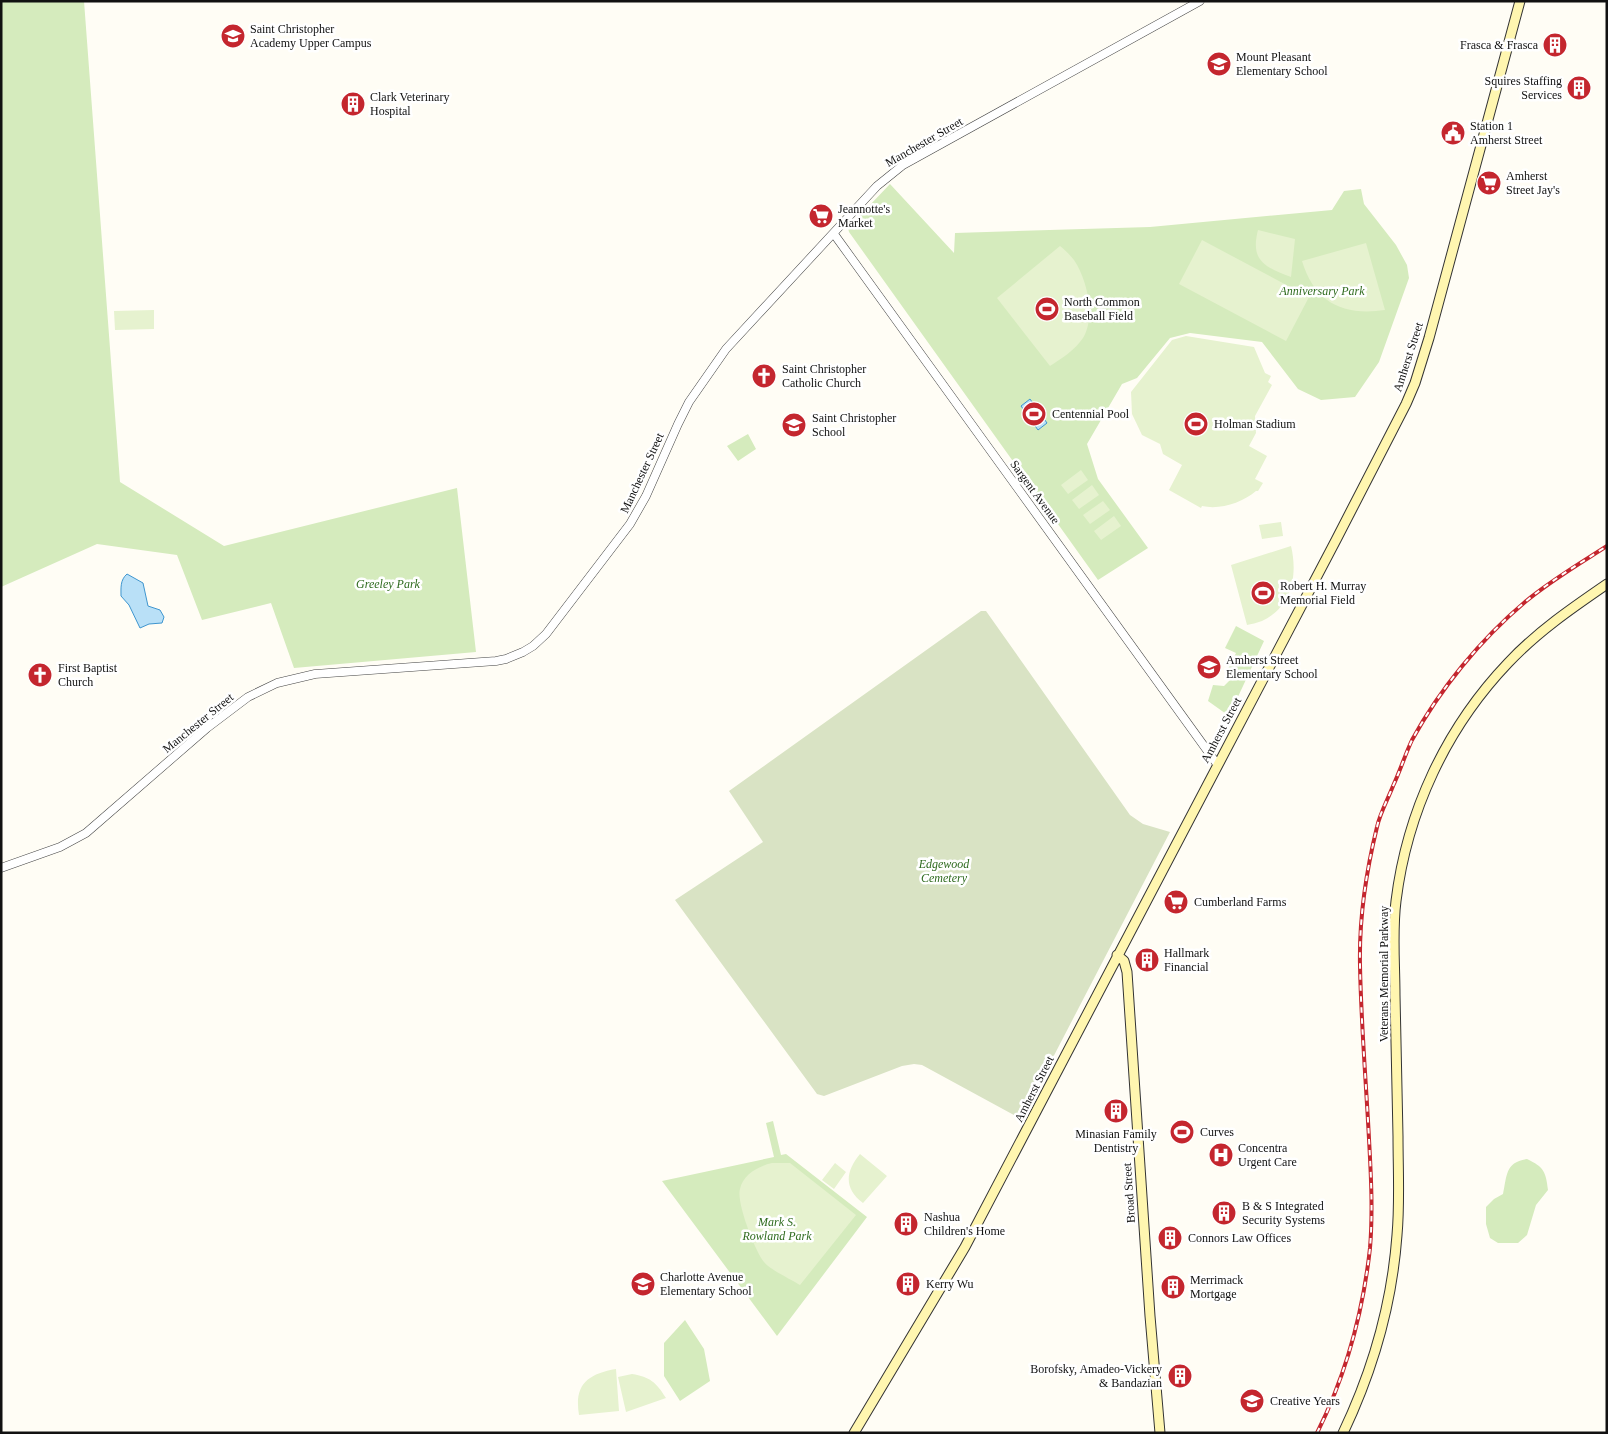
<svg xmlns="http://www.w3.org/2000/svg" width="1608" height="1434" viewBox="0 0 1608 1434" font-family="Georgia,serif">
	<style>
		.green { fill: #d5ebbd }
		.cemetery { fill: #d9e3c4 }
		.pitch { fill: #e6f2cf }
		.water { fill: #b9e0f7; stroke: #3f96cf }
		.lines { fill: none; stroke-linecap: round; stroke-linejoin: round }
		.tertiary-casing { stroke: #444; stroke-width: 9 }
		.secondary-casing { stroke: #333; stroke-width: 11 }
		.tertiary { stroke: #fff; stroke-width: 8 }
		.secondary { stroke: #fff6b0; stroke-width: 9 }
		.rail-casing { stroke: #c4262e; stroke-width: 4 }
		.rail { stroke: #fff; stroke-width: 2; stroke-dasharray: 5.5; stroke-linecap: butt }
		.labels { text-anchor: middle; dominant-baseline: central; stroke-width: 5; stroke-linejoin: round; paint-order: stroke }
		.poi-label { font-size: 12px; fill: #111; stroke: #fff; text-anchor: start }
		.street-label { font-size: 12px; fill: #111; stroke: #fff }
		.park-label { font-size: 12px; font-style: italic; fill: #2f6b1f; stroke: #fff }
	</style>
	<rect width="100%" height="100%" fill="#fffdf5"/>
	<path class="green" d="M 1,1 L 84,1 L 120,482 L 224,546 L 457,488 L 476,652 L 294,668 L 271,603 L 202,620 L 177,555 L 97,544 L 1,587 Z
		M 890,184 L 954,253 L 955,233 L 1150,227 L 1332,210 L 1344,191 L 1361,189 L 1364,204 L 1396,245 L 1407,265 L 1409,278 L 1379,362 L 1355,397 L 1321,400 L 1298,389 L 1262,342 L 1190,333 L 1170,338 L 1137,378 L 1122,384 L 1087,444 L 1098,479 L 1148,548 L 1098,580 L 849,232 L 848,228 Z
		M 748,434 L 756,449 L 738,461 L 727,446 Z
		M 1236,626 L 1264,641 L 1229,716 L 1208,701 L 1213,685 L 1224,686 L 1235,675 L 1227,671 L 1236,653 L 1225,648 Z
		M 773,1121 L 781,1155 L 786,1154 L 867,1217 L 777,1336 L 662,1181 L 774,1157 L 766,1123 Z
		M 1527,1159 C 1544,1167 1546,1172 1548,1190 L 1536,1205 L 1527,1235 L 1518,1243 L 1498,1243 L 1490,1238 L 1486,1224 L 1486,1207 L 1494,1199 L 1503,1194 C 1507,1176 1505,1162 1527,1159 Z
		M 685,1320 L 704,1349 L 710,1381 L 680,1401 L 664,1376 L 664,1343 Z"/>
	<path class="cemetery" d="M 981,611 L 986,611 L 1130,815 L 1143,824 L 1170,832 L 1021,1119 L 922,1065 L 914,1064 L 902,1066 L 824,1096 L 817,1094 L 675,900 L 763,842 L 729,791 Z"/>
	<path class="pitch" d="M 1258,230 L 1295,239 L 1291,277 C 1265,267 1250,261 1258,230 Z
		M 1202,240 L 1309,297 L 1286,341 L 1179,284 Z
		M 1366,243 L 1385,310 C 1343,316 1315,303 1302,261 Z
		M 1060,246 C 1065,250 1070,255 1074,260 C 1087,279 1096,317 1083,338 C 1075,350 1061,359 1050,366 L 997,298 Z
		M 154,310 L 154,329 L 115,330 L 114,311 Z
		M 1186,336 L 1254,347 L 1265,373 L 1271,376 L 1268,382 L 1272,385 L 1255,416 L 1256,433 L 1249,446 L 1267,456 L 1255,479 L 1263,483 L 1258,491 L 1256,491 C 1242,503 1220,510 1202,506 L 1201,508 L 1169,490 L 1182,465 L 1163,454 L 1160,444 L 1142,435 L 1132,414 L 1131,392 L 1172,340 Z
		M 1081,470 L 1088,480 L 1068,494 L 1061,485 Z
		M 1092,485 L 1099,495 L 1079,509 L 1072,500 Z
		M 1103,501 L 1110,510 L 1090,524 L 1083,515 Z
		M 1114,516 L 1121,526 L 1101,540 L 1094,531 Z
		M 1281,522 L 1283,536 L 1262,539 L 1259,525 Z
		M 1291,546 C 1298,575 1292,607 1262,621 C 1257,623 1251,624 1247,625 L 1231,565 Z
		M 860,1154 L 887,1176 L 863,1203 C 844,1189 845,1172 860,1154 Z
		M 772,1163 L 790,1163 L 856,1215 L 800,1285 C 792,1280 769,1269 764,1262 C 755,1251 736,1202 740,1189 C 743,1174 759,1166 772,1163 Z
		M 835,1163 L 846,1172 L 834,1189 L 822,1180 Z
		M 616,1369 L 619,1411 L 579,1415 C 574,1385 587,1374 616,1369 Z
		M 632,1374 C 650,1377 656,1382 666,1398 L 626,1412 L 618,1377 Z"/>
	<path class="water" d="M 1030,399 L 1047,423 L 1038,430 L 1021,406 Z
		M 127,574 L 143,583 L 148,606 L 160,610 L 164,617 L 162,623 L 149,624 L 140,628 L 129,605 L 121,596 C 121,588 120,580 127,574 Z"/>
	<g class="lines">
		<defs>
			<path id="tertiary" d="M 834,234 L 1217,764
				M 1,868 L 60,847 L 86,833 L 207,728 L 248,697 L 277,683 L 315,674 L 496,661 L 506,659 L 523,652 L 533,646 L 546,634 L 630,524 L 646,496 L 678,424 L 689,402 L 726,349 L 877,186 L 903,165 L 1200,1"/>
			<path id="secondary" d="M 1117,955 L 1124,961 L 1127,972 L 1150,1316 L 1160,1433
				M 854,1433 L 965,1247 L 1336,540 L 1406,404 L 1415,383 L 1429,338 L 1520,1
				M 1343,1433 C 1373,1370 1392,1304 1397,1235 C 1400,1202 1398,1169 1398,1136 C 1397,1089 1396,1042 1395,995 C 1395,964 1392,932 1396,901 C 1407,812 1446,728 1508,663 C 1537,632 1572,608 1607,584"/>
		</defs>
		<use href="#tertiary" class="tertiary-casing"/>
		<use href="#secondary" class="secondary-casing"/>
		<use href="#tertiary" class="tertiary"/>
		<use href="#secondary" class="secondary"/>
		<defs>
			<path id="rail" d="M 1317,1433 C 1346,1375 1363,1312 1370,1248 C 1373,1212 1371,1175 1369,1139 C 1366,1081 1361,1023 1360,965 C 1359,919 1366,872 1377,827 C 1380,813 1388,799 1393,786 C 1400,771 1405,755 1412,740 C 1440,689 1480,640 1525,602 C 1550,581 1579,564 1607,546"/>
		</defs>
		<use href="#rail" class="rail-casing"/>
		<use href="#rail" class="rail"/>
	</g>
	<defs>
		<symbol id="school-disc" viewBox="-11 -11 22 22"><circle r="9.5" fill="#c4262e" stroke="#fff"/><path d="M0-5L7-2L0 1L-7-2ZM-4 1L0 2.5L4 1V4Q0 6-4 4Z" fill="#fff"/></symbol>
		<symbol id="building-disc" viewBox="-11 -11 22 22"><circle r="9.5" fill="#c4262e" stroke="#fff"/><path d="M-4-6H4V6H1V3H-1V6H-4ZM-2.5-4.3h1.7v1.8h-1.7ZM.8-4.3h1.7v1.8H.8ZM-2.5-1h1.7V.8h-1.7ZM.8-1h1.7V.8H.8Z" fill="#fff"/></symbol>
		<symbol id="civic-disc" viewBox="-11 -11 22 22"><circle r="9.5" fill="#c4262e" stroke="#fff"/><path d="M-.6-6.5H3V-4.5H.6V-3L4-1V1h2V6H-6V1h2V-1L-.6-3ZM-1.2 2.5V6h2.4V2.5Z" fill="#fff"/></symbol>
		<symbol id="supermarket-disc" viewBox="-11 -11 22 22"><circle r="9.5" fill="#c4262e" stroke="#fff"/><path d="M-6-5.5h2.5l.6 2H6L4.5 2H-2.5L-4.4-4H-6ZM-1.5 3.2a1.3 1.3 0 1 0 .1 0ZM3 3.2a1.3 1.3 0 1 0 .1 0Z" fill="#fff"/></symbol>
		<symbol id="stadium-disc" viewBox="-11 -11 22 22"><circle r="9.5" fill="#c4262e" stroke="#fff"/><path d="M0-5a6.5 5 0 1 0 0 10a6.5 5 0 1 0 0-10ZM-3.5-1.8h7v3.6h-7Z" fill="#fff"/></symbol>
		<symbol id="church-disc" viewBox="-11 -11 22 22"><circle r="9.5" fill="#c4262e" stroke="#fff"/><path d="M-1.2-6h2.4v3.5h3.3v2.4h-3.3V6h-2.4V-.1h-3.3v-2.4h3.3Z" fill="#fff"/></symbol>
		<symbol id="hospital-disc" viewBox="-11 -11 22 22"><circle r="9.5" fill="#c4262e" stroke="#fff"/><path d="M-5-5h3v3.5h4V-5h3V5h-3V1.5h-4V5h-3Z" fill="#fff"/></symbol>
	</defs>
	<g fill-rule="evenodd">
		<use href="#school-disc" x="219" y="22" width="28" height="28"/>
		<use href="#building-disc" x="1541" y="31" width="28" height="28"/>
		<use href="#school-disc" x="1205" y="50" width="28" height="28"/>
		<use href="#building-disc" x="1565" y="74" width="28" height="28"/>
		<use href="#building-disc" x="339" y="90" width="28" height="28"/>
		<use href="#civic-disc" x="1439" y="119" width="28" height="28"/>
		<use href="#supermarket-disc" x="1475" y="169" width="28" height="28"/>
		<use href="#supermarket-disc" x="807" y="202" width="28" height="28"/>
		<use href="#stadium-disc" x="1033" y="295" width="28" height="28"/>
		<use href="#church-disc" x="750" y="362" width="28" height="28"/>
		<use href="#stadium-disc" x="1020" y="400" width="28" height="28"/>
		<use href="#stadium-disc" x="1182" y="410" width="28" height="28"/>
		<use href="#school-disc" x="780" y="411" width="28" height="28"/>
		<use href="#stadium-disc" x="1249" y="579" width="28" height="28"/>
		<use href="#school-disc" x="1195" y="653" width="28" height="28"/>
		<use href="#church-disc" x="26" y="661" width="28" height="28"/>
		<use href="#supermarket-disc" x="1162" y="888" width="28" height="28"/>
		<use href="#building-disc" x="1133" y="946" width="28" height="28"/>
		<use href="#building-disc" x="1102" y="1097" width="28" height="28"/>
		<use href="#stadium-disc" x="1168" y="1118" width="28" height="28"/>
		<use href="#hospital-disc" x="1207" y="1141" width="28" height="28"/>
		<use href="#building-disc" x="1210" y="1199" width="28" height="28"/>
		<use href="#building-disc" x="892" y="1210" width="28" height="28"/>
		<use href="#building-disc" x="1156" y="1224" width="28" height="28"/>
		<use href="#school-disc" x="629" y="1270" width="28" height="28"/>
		<use href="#building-disc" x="894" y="1270" width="28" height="28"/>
		<use href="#building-disc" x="1159" y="1273" width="28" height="28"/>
		<use href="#building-disc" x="1166" y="1362" width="28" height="28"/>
		<use href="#school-disc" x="1238" y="1387" width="28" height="28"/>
	</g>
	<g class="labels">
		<g class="poi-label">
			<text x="250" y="29">Saint Christopher<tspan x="250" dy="14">Academy Upper Campus</tspan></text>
			<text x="1538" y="45" text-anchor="end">Frasca &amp; Frasca</text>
			<text x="1236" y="57">Mount Pleasant<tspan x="1236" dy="14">Elementary School</tspan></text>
			<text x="1562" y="81" text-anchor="end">Squires Staffing<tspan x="1562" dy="14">Services</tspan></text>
			<text x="370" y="97">Clark Veterinary<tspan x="370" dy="14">Hospital</tspan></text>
			<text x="1470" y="126">Station 1<tspan x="1470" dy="14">Amherst Street</tspan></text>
			<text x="1506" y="176">Amherst<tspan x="1506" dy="14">Street Jay's</tspan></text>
			<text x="838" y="209">Jeannotte's<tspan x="838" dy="14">Market</tspan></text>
			<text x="1064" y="302">North Common<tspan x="1064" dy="14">Baseball Field</tspan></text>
			<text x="782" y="369">Saint Christopher<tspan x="782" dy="14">Catholic Church</tspan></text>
			<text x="1052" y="414">Centennial Pool</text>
			<text x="812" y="418">Saint Christopher<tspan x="812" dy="14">School</tspan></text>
			<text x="1214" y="424">Holman Stadium</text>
			<text x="1280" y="586">Robert H. Murray<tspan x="1280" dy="14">Memorial Field</tspan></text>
			<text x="1226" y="660">Amherst Street<tspan x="1226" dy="14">Elementary School</tspan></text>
			<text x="58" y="668">First Baptist<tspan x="58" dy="14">Church</tspan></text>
			<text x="1194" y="902">Cumberland Farms</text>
			<text x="1164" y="953">Hallmark<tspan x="1164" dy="14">Financial</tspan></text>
			<text x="1200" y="1132">Curves</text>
			<text x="1116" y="1134" text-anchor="middle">Minasian Family<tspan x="1116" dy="14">Dentistry</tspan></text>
			<text x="1238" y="1148">Concentra<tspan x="1238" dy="14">Urgent Care</tspan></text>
			<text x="1242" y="1206">B &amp; S Integrated<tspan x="1242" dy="14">Security Systems</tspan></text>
			<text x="924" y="1217">Nashua<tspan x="924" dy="14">Children's Home</tspan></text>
			<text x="1188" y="1238">Connors Law Offices</text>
			<text x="660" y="1277">Charlotte Avenue<tspan x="660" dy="14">Elementary School</tspan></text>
			<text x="1190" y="1280">Merrimack<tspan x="1190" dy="14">Mortgage</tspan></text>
			<text x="926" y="1284">Kerry Wu</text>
			<text x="1162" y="1369" text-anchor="end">Borofsky, Amadeo-Vickery<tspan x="1162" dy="14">&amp; Bandazian</tspan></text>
			<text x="1270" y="1401">Creative Years</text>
		</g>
		<g class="street-label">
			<text transform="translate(924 142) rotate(-30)">Manchester Street</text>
			<text transform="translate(1408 357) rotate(-72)">Amherst Street</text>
			<text transform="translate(642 473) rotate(-65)">Manchester Street</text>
			<text transform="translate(1035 492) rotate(54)">Sargent Avenue</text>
			<text transform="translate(198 723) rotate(-39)">Manchester Street</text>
			<text transform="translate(1221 730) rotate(-62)">Amherst Street</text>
			<text transform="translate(1384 974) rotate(-90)">Veterans Memorial Parkway</text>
			<text transform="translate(1034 1089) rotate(-63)">Amherst Street</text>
			<text transform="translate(1129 1193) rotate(-94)">Broad Street</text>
		</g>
		<g class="park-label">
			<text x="1322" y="291">Anniversary Park</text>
			<text x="388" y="584">Greeley Park</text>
			<text x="944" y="864">Edgewood<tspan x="944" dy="14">Cemetery</tspan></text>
			<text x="777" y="1222">Mark S.<tspan x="777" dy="14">Rowland Park</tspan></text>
		</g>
	</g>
	<rect width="1608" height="1434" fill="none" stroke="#111111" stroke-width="5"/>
</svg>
